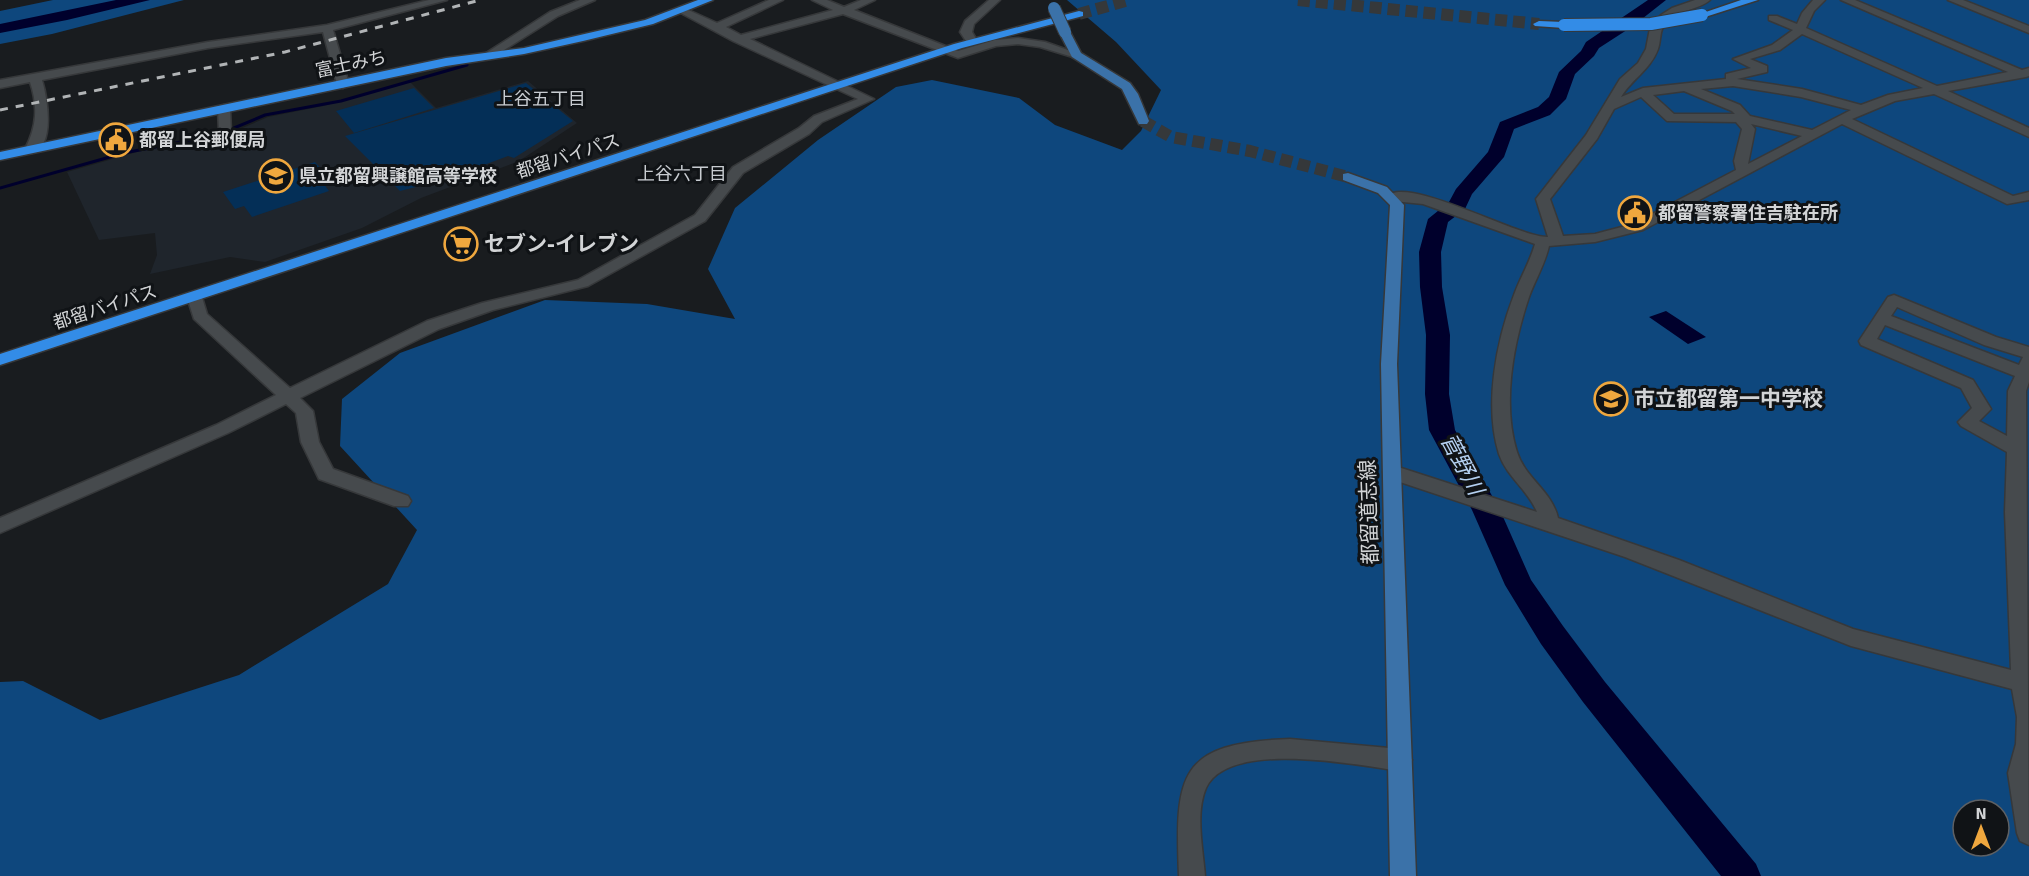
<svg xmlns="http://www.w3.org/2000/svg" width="2029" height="876" viewBox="0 0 2029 876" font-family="Signika,'Noto Sans JP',sans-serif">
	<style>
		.built { fill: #1f252c }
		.green { fill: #042f57 }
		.forest { fill: #0e477d; fill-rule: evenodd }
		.water { fill: #00002c }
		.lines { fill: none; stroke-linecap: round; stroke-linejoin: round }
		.stream { stroke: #00002c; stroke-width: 3 }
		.river { fill: #00002c; fill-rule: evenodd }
		.major-tunnel { stroke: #35383a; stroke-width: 12; stroke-dasharray: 12 6; stroke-linecap: butt }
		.highway-tunnel { stroke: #35383a; stroke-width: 12; stroke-dasharray: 12 6; stroke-linecap: butt }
		.minor-casing { stroke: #36383a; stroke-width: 3 }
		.major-casing { stroke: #36383a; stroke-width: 3 }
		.highway-casing { stroke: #36383a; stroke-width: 3 }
		.minor { fill: #464a4d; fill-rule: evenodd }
		.major { fill: #3b72a9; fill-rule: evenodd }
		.highway { fill: #338ce7; fill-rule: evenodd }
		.rail { stroke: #b1b4b6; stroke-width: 3; stroke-dasharray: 8 8; stroke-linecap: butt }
		.major-bridge-casing { stroke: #36383a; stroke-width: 14; stroke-linecap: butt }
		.highway-bridge-casing { stroke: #36383a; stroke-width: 14; stroke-linecap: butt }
		.major-bridge { stroke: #3b72a9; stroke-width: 12 }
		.highway-bridge { stroke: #338ce7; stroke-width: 12 }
		.labels { text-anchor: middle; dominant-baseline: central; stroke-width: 6; stroke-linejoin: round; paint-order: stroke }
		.far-street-label { font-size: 18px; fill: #d2d4d6; stroke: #101316 }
		.far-neighbourhood-label { font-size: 18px; fill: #c8ccd1; stroke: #101316 }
		.far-poi-label { font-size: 18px; font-weight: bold; fill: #d2d4d6; stroke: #101316; text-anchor: start }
		.poi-label { font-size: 21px; font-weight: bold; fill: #d2d4d6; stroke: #101316; text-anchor: start }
		.street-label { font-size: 21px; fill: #d2d4d6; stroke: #101316 }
		.water-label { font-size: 22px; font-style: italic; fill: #b4d0f1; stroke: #101316 }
	</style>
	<rect width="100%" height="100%" fill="#191c1f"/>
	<path class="built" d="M 409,81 L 436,108 L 528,81 L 577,123 L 519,161 L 421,198 L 362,228 L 265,262 L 230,257 L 150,274 L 157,255 L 155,233 L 99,240 L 67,172 L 137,152 L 233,132 L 268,117 L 323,106 Z"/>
	<path class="green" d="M 526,83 L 573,121 L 514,158 L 508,156 L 444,180 L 400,191 L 345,136 Z
		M 414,88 L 434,108 L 354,133 L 336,111 Z
		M 315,162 L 331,180 L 323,183 L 329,191 L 252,217 L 244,206 L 235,209 L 223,192 Z"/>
	<path class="forest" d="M 53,0 L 184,0 L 52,34 L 0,44 L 0,11 Z
		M 1067,0 L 2029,0 L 2029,876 L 0,876 L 0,682 L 23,681 L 100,720 L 239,675 L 388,584 L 417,530 L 340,446 L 342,399 L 400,353 L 545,300 L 647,304 L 735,319 L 708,269 L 735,208 L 818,140 L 896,87 L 932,80 L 1019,98 L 1055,125 L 1122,150 L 1141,131 L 1161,90 L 1116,42 ZM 1963,810 L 1999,810 L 1999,846 L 1963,846 Z"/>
	<path class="water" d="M 116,0 L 150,0 L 67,20 L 0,33 L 0,24 Z
		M 1666,311 L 1706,337 L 1688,344 L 1649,317 Z"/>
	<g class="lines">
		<path class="stream" d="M 0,188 L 124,153 L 217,135 L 265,115 L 341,101 L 467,65"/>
		<path class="river" d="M 1648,0 L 1666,0 L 1633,26 L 1599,48 L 1594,56 L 1575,74 L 1566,99 L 1550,115 L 1514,129 L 1504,157 L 1472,194 L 1465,209 L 1448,222 L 1441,252 L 1442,287 L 1450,335 L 1449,394 L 1455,430 L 1500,510 L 1531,580 L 1563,626 L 1605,682 L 1756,864 L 1761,876 L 1721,876 L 1583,702 L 1541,644 L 1505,585 L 1472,510 L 1429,430 L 1425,394 L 1426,335 L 1420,287 L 1419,252 L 1428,219 L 1449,202 L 1456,189 L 1488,152 L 1500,122 L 1538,107 L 1549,97 L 1559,72 L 1581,51 L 1586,42 Z"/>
		<path class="major-tunnel" d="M 1143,121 L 1171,137 L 1250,151 L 1348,177"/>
		<path class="highway-tunnel" d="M 1298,0 L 1539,24
			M 1079,14 L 1129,0"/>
		<defs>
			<path id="minor" d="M 429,0 L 447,0 L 333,30 L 349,84 L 343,88 L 337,84 L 323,32 L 208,48 L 42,80 C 47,97 56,146 32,153 L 25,149 C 37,126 38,106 30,82 L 0,88 L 0,80 L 208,42 L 327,25 Z
				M 580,0 L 595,0 L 558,16 L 493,57 L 483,55 L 550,12 Z
				M 769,0 L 783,0 L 726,27 L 741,35 L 833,10 L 812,0 L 827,0 L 844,7 L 861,0 L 875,0 L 854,10 L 958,51 L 995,40 L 1018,38 L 1045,42 L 1082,55 L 1076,58 L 1040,47 L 1018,44 L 996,46 L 958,58 L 843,14 L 750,39 L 874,99 L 822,122 L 809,134 L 743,173 L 705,221 L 588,286 L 493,310 L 439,329 L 300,398 L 313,411 L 319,442 L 333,469 L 408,496 L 411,501 L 408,506 L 394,506 L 319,479 L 301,442 L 296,413 L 286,404 L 228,433 L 0,533 L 0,518 L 216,425 L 276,395 L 194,319 L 187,297 L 189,294 L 201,294 L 207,314 L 290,388 L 427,321 L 482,303 L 578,280 L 695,215 L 733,167 L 799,128 L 814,116 L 858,99 L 733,41 L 677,11 L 686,9 L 717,23 Z
				M 989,0 L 1000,0 L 974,24 L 972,32 L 978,42 L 968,44 L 960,32 L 965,21 Z
				M 1695,0 L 1710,0 C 1699,10 1680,9 1669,20 C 1658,29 1662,37 1658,49 C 1651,69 1631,80 1621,97 L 1643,88 L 1726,79 L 1726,74 L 1751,68 L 1733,59 L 1772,45 L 1793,30 L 1769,20 L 1769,16 L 1777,16 L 1797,24 L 1802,13 L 1813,0 L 1825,0 L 1814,11 L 1806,28 L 1937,86 L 2008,72 L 1841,0 L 1855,0 L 2022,70 L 2029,68 L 2029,76 L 2026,77 L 1948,91 L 2029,128 L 2029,137 L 1934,94 L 1895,101 L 1852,119 L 2013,196 L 2029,192 L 2029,200 L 2007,204 L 1842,124 L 1643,230 L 1595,242 L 1549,246 C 1545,264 1535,280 1529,297 C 1513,344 1502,404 1517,452 C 1525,478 1552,491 1558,518 L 1679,560 L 1853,629 L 2011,670 L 2005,512 L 2007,452 L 1961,426 L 1958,422 L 1972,408 L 1961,388 L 1861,345 L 1859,341 L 1888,297 L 1894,295 L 1996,337 L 2029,347 L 2029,382 L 2026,391 L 2029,845 L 2020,841 L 2017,833 L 2008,773 L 2016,744 L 2017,717 L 2012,689 L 1851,646 L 1625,557 L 1385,477 L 1383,472 L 1385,467 L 1392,465 L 1537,512 C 1528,490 1507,477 1499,454 C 1484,406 1496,342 1514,295 C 1520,278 1530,262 1535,244 L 1423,204 L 1393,201 L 1386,197 C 1407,174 1518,238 1548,237 L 1536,199 L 1586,135 L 1620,79 L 1638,63 L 1646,49 L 1650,28 L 1661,15 L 1672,8 ZM 1802,34 L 1923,88 L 1888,95 L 1861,105 L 1802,89 L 1737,79 L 1767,72 L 1767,66 L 1750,59 L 1780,50 ZM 1733,86 L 1801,97 L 1851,110 L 1812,130 L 1750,116 L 1740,105 L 1701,89 ZM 1684,91 L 1732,111 L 1735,114 L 1674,114 L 1653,95 ZM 1641,97 L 1667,121 L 1736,122 L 1742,129 L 1734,161 L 1736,170 L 1633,224 L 1595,234 L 1563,236 L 1550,199 L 1597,139 L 1614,109 ZM 1751,124 L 1802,136 L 1748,164 L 1755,129 ZM 1897,307 L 1984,345 L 2023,357 L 2019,365 L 1891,316 ZM 1885,325 L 2015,376 L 2008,391 L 2007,436 L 1979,421 L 1991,409 L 1973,380 L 1877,339 Z
				M 1948,0 L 1963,0 L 2029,26 L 2029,33 Z
				M 224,105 L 230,109 L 231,132 L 225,136 L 219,132 L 218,109 Z
				M 1290,739 L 1400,749 L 1408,753 L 1412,760 L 1408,767 L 1400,771 C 1358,765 1228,739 1206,788 C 1195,814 1203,849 1205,876 L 1179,876 C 1175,774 1178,743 1290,739 Z"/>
			<path id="major" d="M 1061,30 L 1069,30 L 1081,53 L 1130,83 L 1138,94 L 1149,121 L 1147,124 L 1139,124 L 1122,89 L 1072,57 L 1059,32 Z
				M 1348,173 L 1387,187 L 1404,205 L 1397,364 L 1416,876 L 1390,876 L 1381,364 L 1390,205 L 1378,193 L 1343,180 L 1343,174 Z"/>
			<path id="highway" d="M 698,0 L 713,0 L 653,24 L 583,41 L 524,54 L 446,66 L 0,160 L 0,152 L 446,58 L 524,48 L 645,20 Z
				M 1741,0 L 1758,0 L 1702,18 L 1697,15 Z
				M 1079,11 L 1083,12 L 1083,16 L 962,48 L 0,365 L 0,354 L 954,44 Z
				M 1539,21 L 1564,22 L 1570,25 L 1564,28 L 1535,26 L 1533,24 Z"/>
		</defs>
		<use href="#minor" class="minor-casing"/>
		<use href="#major" class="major-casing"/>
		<use href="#highway" class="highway-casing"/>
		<use href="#minor" class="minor"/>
		<use href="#major" class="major"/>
		<use href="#highway" class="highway"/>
		<path class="rail" d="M 0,110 L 285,52 L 480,0"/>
		<defs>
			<path id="major-bridge" d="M 1054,8 L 1065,32"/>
			<path id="highway-bridge" d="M 1564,25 L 1651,24 L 1702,15"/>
		</defs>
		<use href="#major-bridge" class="major-bridge-casing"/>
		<use href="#highway-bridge" class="highway-bridge-casing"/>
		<use href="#major-bridge" class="major-bridge"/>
		<use href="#highway-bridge" class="highway-bridge"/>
	</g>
	<defs>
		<symbol id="civic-ring" viewBox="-11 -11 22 22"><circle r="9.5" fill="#101316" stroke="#efa73e" stroke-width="1.5"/><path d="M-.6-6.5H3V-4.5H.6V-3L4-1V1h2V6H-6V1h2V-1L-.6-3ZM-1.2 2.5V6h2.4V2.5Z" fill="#efa73e"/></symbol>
		<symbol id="school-ring" viewBox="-11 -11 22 22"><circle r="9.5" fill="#101316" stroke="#efa73e" stroke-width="1.5"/><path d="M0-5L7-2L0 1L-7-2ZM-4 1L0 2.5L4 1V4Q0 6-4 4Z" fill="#efa73e"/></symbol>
		<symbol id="supermarket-ring" viewBox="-11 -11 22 22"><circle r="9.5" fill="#101316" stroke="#efa73e" stroke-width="1.5"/><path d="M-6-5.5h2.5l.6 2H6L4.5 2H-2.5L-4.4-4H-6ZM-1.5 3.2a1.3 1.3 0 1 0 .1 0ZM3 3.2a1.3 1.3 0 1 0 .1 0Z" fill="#efa73e"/></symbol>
	</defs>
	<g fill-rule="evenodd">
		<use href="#civic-ring" x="97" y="121" width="38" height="38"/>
		<use href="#school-ring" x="257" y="157" width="38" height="38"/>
		<use href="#civic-ring" x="1616" y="194" width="38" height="38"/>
		<use href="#supermarket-ring" x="442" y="225" width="38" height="38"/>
		<use href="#school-ring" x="1592" y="380" width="38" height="38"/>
	</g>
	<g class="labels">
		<g class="far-street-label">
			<text transform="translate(351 64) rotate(-12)">富士みち</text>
			<text transform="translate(568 156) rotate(-18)">都留バイパス</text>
			<text transform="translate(105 307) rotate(-18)">都留バイパス</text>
		</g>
		<g class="far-neighbourhood-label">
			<text x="541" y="99">上谷五丁目</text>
			<text x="682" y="174">上谷六丁目</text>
		</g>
		<g class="far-poi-label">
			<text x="139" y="140">都留上谷郵便局</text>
			<text x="299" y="176">県立都留興譲館高等学校</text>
			<text x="1658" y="213">都留警察署住吉駐在所</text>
		</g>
		<g class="poi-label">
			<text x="484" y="244">セブン-イレブン</text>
			<text x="1634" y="399">市立都留第一中学校</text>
		</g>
		<g class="street-label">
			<text transform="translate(1369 512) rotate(-92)">都留道志線</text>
		</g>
		<g class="water-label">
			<text transform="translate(1462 464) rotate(62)">菅野川</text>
		</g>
	</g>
	<g transform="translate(1981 828)"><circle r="28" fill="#101316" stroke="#5e6063" stroke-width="1.5"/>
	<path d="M0-4.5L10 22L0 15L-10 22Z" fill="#efa73e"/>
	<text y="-9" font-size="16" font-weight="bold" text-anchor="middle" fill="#d2d4d6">N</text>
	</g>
</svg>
